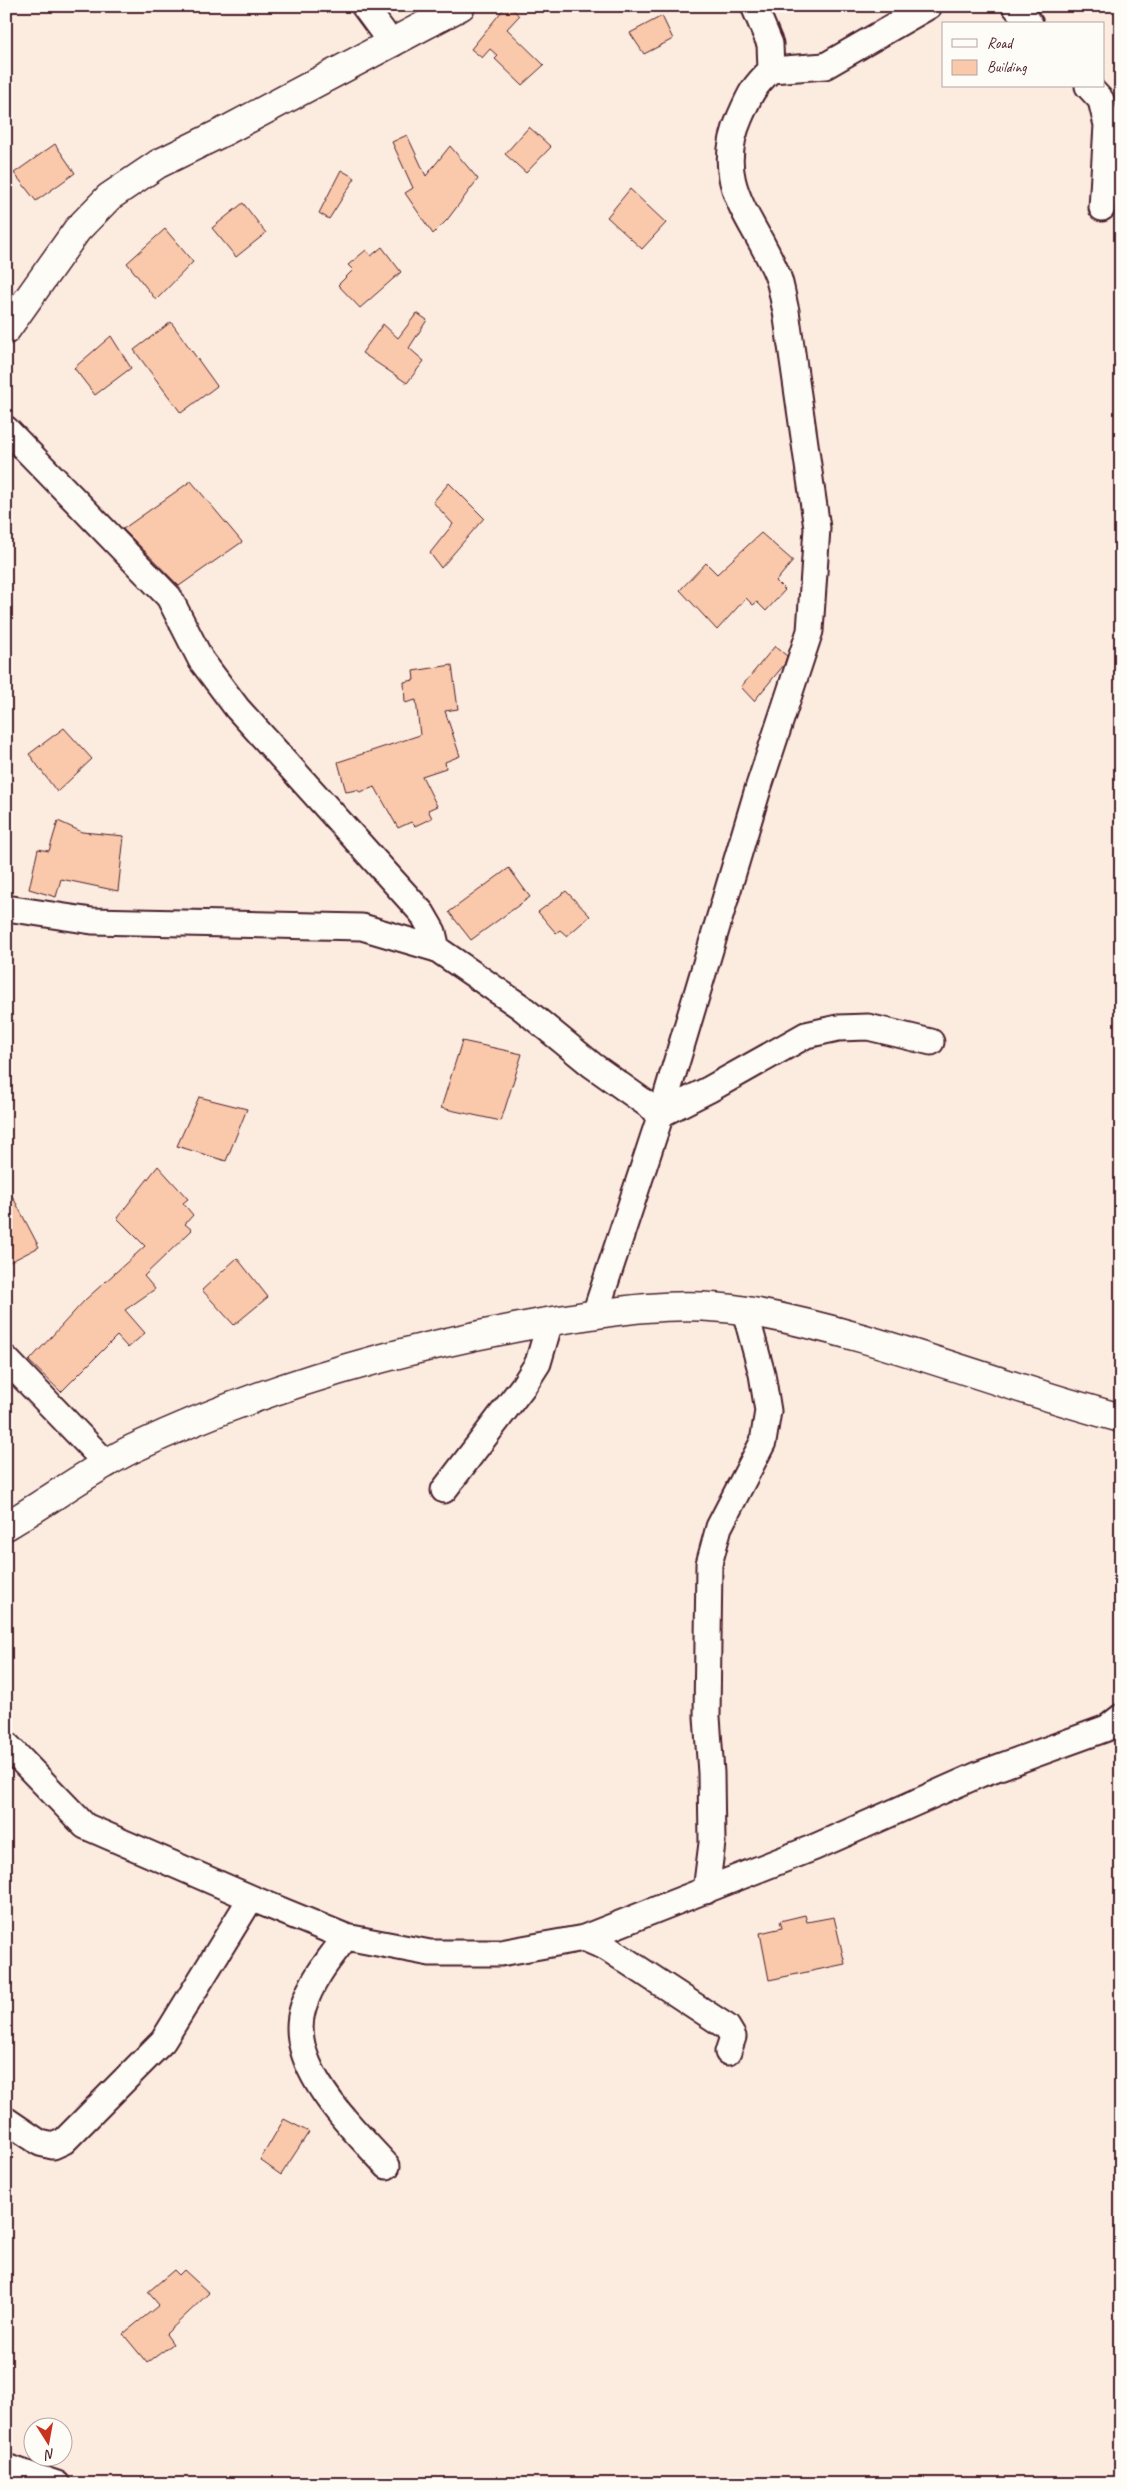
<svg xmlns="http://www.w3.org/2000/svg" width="1127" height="2490" viewBox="0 0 1127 2490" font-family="Caveat,sans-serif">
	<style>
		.building { fill: #fac8aa; stroke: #4a1f2b }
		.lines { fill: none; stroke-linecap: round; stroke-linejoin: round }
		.minor-casing { stroke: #4a1f2b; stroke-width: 29 }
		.tertiary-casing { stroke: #4a1f2b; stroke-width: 31 }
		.minor { stroke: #fdfcf7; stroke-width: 25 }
		.tertiary { stroke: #fdfcf7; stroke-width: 28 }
	</style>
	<rect width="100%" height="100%" fill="#fcece0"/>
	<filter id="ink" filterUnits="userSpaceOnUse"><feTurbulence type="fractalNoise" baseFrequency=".02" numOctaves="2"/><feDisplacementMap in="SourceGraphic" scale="10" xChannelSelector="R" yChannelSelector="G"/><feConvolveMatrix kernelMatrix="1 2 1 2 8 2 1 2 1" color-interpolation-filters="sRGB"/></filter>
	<g filter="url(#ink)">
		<path class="building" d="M 506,6 L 510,6 L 519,16 L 507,29 L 544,65 L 522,85 L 495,59 L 498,56 L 490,49 L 482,58 L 471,49 Z
			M 662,16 L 673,39 L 644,54 L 630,33 Z
			M 529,127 L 551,147 L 526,173 L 505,154 Z
			M 407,135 L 426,176 L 450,146 L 478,179 L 447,220 L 433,234 L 405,193 L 413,188 L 392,142 Z
			M 55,144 L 75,173 L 36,201 L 14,173 Z
			M 341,170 L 355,178 L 329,219 L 319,213 Z
			M 630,189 L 666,223 L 642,249 L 607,217 Z
			M 243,203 L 266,233 L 236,257 L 212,228 Z
			M 165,229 L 193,262 L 156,300 L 127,263 Z
			M 382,247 L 401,272 L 360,308 L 338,285 L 353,270 L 348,265 L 366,250 L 371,256 Z
			M 417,313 L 427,320 L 409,348 L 424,361 L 407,383 L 362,353 L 383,324 L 398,338 Z
			M 171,322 L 217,386 L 181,413 L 134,350 Z
			M 111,336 L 131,368 L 95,395 L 74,368 Z
			M 191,481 L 242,542 L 179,586 L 123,529 Z
			M 449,483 L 484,518 L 441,568 L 430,553 L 453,524 L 433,502 Z
			M 761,533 L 793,561 L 776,581 L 785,590 L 766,611 L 757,602 L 753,605 L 746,598 L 717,630 L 680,590 L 706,563 L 717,574 Z
			M 775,646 L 787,656 L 784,665 L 754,701 L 741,687 Z
			M 452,665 L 458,709 L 445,711 L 460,756 L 445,762 L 446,768 L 422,776 L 437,806 L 428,810 L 432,818 L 415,826 L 411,822 L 398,828 L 375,787 L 360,792 L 357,790 L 346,792 L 338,762 L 420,735 L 416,700 L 405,703 L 404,682 L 414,680 L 413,671 Z
			M 64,728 L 92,759 L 57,792 L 29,754 Z
			M 58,821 L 82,832 L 124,836 L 118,891 L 61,879 L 56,897 L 29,889 L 38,849 L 49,851 Z
			M 509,868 L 530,897 L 471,940 L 449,912 Z
			M 566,891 L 590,916 L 567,936 L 560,930 L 556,933 L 538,912 Z
			M 462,1041 L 522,1054 L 501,1121 L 441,1108 Z
			M 199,1097 L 247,1109 L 226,1161 L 177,1146 Z
			M 158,1166 L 188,1199 L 183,1203 L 193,1215 L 185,1224 L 192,1230 L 144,1276 L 155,1289 L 125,1310 L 145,1333 L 128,1348 L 117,1336 L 61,1392 L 29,1361 L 85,1300 L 145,1246 L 117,1218 Z
			M 6,1184 L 39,1247 L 6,1264 Z
			M 237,1258 L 268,1297 L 234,1325 L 202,1290 Z
			M 805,1915 L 807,1922 L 834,1917 L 845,1964 L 769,1980 L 760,1933 L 782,1928 L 780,1921 Z
			M 284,2119 L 309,2132 L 281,2175 L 260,2160 Z
			M 174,2270 L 179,2275 L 184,2270 L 209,2293 L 166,2334 L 173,2344 L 147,2363 L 123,2334 L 159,2305 L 148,2292 Z"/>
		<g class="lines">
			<defs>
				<path id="minor" d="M 364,6 L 392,44
					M 1015,6 L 1030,24
					M 771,70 L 825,66 L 929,6
					M 1088,86 L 1101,100 L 1107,125 L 1102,208
					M 6,429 L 169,597 L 201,660 L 237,708 L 422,913 L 433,932 L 437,949 L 521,1007 L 592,1065 L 661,1114 L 710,1089 L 806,1035 L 838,1028 L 868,1027 L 931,1042
					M 6,908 L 92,921 L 362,927 L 437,949
					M 595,1314 L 661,1114 L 758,789 L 810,631 L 817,528 L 786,311 C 783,300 782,288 778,277 C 756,220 710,185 740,117 C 750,94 753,87 771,70 L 770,44 L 754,6
					M 6,1359 L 107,1464
					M 444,1490 L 524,1385 L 538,1363 L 550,1322
					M 6,1744 L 85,1826 L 251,1898 L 346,1937 L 430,1953 L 501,1953 L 584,1938 L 815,1847 L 980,1774 L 1107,1728 L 1121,1717
					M 706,1891 L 712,1843 L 711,1773 L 707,1717 L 709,1564 L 719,1527 L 763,1442 L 768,1411 L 762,1374 L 745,1311
					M 346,1937 C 329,1959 311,1981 303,2008 C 285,2066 353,2128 387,2166
					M 584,1938 L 607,1948 L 727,2027 L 733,2037 L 728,2052
					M 6,2120 L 40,2143 L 53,2146 L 64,2141 L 163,2041 L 251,1898
					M 6,2467 L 57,2484"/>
				<path id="tertiary" d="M 6,330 L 77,230 L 109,197 L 158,164 L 227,130 L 461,6
					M 6,1526 C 47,1502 90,1470 132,1449 C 260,1388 397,1349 536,1324 C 606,1312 676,1299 747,1311 C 873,1333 996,1385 1121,1418"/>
			</defs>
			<use href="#minor" class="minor-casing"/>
			<use href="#tertiary" class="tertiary-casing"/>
			<use href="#minor" class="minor"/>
			<use href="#tertiary" class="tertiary"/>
		</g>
	</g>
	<rect width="1127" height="2490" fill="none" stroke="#fdfcf7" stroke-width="25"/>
	<rect x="12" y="12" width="1102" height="2465" fill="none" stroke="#4a1f2b" stroke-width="2" filter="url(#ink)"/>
	<rect x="942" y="22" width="162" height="65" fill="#fdfcf7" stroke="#b5a4a5"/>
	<rect x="952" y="39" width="25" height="8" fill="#fdfcf7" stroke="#b5a4a5"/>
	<text x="987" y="48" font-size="15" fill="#4a1f2b">Road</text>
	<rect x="952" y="60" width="25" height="15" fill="#fac8aa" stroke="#b5a4a5"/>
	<text x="987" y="72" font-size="15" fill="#4a1f2b">Building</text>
	<g transform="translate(48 2442) rotate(169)"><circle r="24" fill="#fdfcf7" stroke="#b5a4a5"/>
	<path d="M0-4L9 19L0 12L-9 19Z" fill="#c8321e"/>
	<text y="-8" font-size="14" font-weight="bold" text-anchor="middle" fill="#4a1f2b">N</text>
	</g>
</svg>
